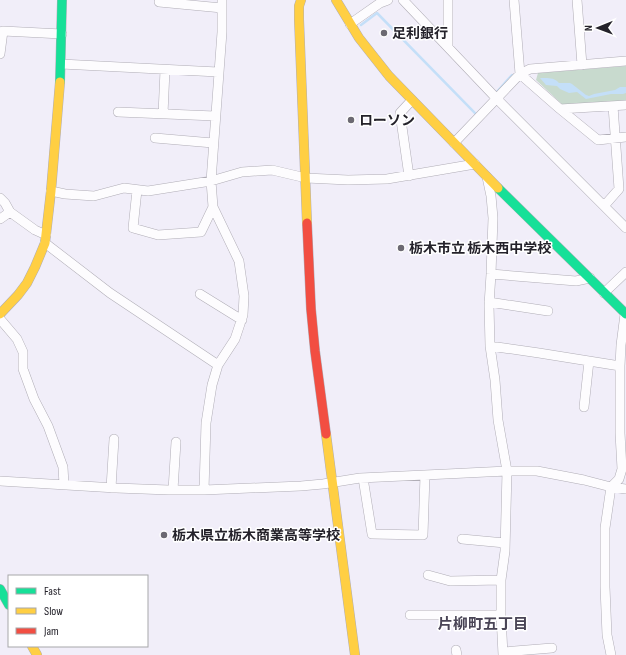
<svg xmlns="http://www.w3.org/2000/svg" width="626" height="655" viewBox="0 0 626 655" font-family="'Sofia Sans Condensed','Noto Sans JP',sans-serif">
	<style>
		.green { fill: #c8dace }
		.water { fill: #c4dff8 }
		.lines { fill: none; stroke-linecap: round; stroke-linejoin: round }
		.stream { stroke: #c4dff8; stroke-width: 2.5 }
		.street-casing { stroke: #b0adb6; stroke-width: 10 }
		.fast-casing { stroke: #b0adb6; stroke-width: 10 }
		.slow-casing { stroke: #b0adb6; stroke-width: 10 }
		.jam-casing { stroke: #b0adb6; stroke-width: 10 }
		.street { stroke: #fdfcfe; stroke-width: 9 }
		.fast { stroke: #16e098; stroke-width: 9 }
		.slow { stroke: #ffcf43; stroke-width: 9 }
		.jam { stroke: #f24e42; stroke-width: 9 }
		.poi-dot { fill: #6c6972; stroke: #fff; stroke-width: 1.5 }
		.labels { text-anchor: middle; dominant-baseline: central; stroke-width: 3; stroke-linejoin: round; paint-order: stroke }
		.poi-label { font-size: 14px; font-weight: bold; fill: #24222a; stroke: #fff; text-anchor: start }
		.neighbourhood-label { font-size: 15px; font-weight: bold; fill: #494456; stroke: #fff }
	</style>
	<rect width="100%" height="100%" fill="#f1eef9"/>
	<path class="green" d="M 626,66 L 626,103 L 565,107 L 536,80 L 538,73 Z"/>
	<path class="water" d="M 540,78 C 547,78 554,77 559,83 L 570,83 L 572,84 L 586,95 L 589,96 L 594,94 L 615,90 L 620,87 L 626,87 L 626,93 L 623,94 L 611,94 L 586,99 L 577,92 L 569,93 L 560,89 L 557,86 L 546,85 Z"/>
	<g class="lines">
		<path class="stream" d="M 361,25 L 377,13 L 476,114 L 477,114
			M 495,94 L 512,75"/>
		<defs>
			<path id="street" d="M 403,0 L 497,99 L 626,228
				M 514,0 L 520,74 L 560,109 L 598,140 L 626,137
				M 577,0 L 582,65
				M 159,2 L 222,8
				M 350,24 L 380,3 L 388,0
				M 448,47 L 448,0
				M 0,54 L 3,31 L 62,34
				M 61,64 L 218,72
				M 560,109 L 626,105
				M 118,112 L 215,116
				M 163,114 L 165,70
				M 155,138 L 213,143
				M 454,143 L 520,74 L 530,69 L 626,61
				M 409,176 L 400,113 L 412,100
				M 487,177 L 491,196 L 493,218 L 491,274 L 489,305 L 490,346 L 495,380 L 498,420 L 507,471 L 505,551 L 501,580 L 501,615 L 503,655
				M 137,190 L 133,228 L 158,235 L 201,232 L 213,207
				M 51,191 L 65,194 L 94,196 L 124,188 L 148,191 L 211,181 L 242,172 L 272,170 L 306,178 L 348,180 L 387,179 L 475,164
				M 0,198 L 5,203 L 10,212 L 35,230 L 46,235
				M 604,206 L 619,189 L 613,106
				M 0,219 L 10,212
				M 45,243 L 110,293 L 218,365
				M 491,274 L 576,281 L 590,278
				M 604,293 L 626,272
				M 200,294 L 242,320
				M 489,302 L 548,311
				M 0,319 L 17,339 L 23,352 L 23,369 L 34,399 L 48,426 L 63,467 L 64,485
				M 490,346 L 539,353 L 620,366
				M 584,407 L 589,361
				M 622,469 L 620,433 L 620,366 L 621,345 L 625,314
				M 363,478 L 372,534 L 423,535 L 425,475
				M 0,481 L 116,488 L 169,490 L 204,490 L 301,486 L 323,484 L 360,478 L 446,474 L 507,471 L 537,471 L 584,480 L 611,487 L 626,489
				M 111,488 L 114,439
				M 173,490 L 176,442
				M 204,490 L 206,423 L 212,385 L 218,365 L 235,339 L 243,315 L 244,296 L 239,261 L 213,207 L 211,181 L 222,32 L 222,0
				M 462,539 L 505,543
				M 428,575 L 450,581 L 501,580
				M 410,615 L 501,615
				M 456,650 L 457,655
				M 503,652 L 552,648
				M 611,655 L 607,635 L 605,587 L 605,528 L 611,487 L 619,479 L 622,469 L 626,466"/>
			<path id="fast" d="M 60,82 L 62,0
				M 498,188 L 626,314
				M 0,589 L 9,605"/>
			<path id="slow" d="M 301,0 L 299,6 L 299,19 L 307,223
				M 336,0 L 359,38 L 389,76 L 498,188
				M 0,314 L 18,295 L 27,283 L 35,267 L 45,243 L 51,191 L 60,82
				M 326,434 L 355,655
				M 32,646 L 37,655"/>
			<path id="jam" d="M 307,223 L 311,309 L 315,351 L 326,434"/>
		</defs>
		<use href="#street" class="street-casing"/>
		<use href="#fast" class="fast-casing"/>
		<use href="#slow" class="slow-casing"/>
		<use href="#jam" class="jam-casing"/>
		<use href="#street" class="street"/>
		<use href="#fast" class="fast"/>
		<use href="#slow" class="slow"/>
		<use href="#jam" class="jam"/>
	</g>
	<g class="poi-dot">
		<circle cx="384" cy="33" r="4"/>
		<circle cx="351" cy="120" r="4"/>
		<circle cx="401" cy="248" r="4"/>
		<circle cx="164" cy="535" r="4"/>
	</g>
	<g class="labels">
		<g class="poi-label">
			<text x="392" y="33">足利銀行</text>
			<text x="359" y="120">ローソン</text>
			<text x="409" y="248">栃木市立 栃木西中学校</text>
			<text x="172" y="535">栃木県立栃木商業高等学校</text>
		</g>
		<g class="neighbourhood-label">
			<text x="483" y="624">片柳町五丁目</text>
		</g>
	</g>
	<rect x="8" y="575" width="140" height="72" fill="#ffffff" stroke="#a7a7aa"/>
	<rect x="16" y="588" width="20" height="6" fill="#16e098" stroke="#a7a7aa"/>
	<text x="44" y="595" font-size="12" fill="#24222a">Fast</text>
	<rect x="16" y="608" width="20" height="6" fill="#ffcf43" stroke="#a7a7aa"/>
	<text x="44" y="615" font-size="12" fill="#24222a">Slow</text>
	<rect x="16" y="628" width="20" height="6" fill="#f24e42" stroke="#a7a7aa"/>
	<text x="44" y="635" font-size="12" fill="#24222a">Jam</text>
	<g transform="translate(598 28) rotate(269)" stroke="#ffffff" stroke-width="3" paint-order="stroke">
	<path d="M0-3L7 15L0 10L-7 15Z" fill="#24222a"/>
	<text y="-6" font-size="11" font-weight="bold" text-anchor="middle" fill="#24222a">N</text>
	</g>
</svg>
